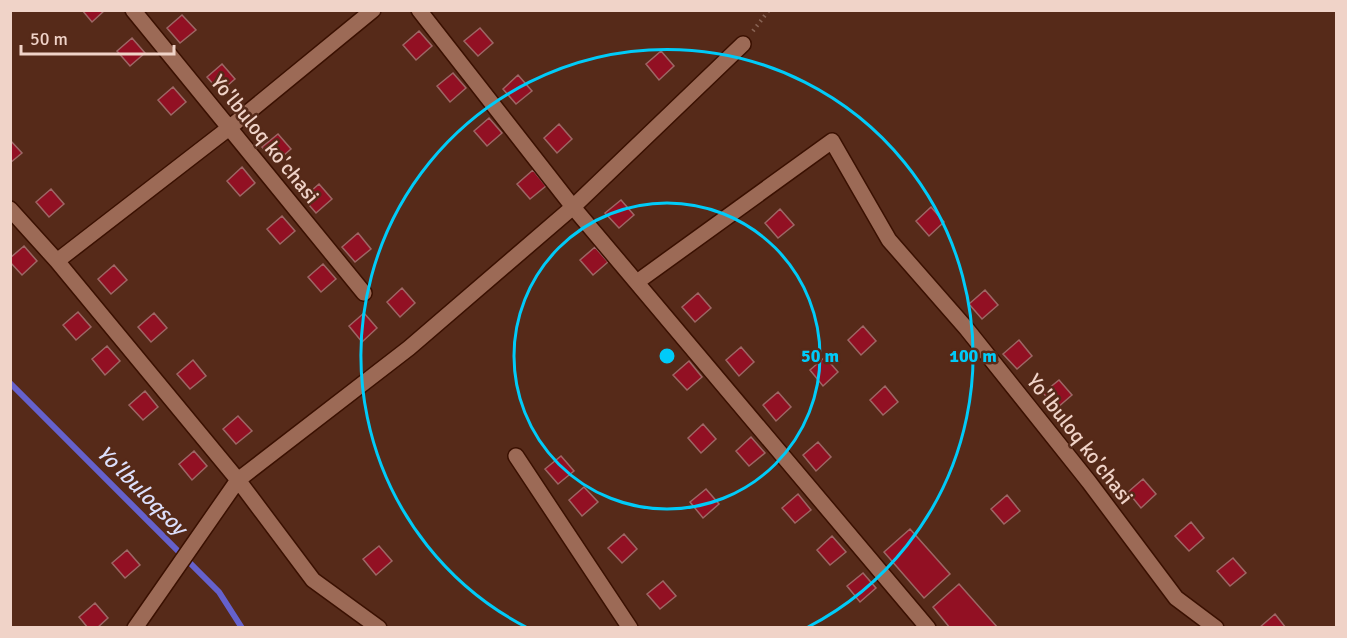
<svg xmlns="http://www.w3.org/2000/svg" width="1347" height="638" viewBox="0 0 1347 638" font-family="Signika,sans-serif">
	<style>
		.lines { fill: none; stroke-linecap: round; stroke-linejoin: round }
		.stream { stroke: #6561cc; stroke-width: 6 }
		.building { fill: #921023; stroke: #9d6765; stroke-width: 1.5 }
		.minor-casing { stroke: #3a1001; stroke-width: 18 }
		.path { stroke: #896354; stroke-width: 4; stroke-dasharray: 1.5 4.5; stroke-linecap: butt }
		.minor { stroke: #9c6a56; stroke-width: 15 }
		.ring { fill: none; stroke: #00cbf8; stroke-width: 3 }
		.labels { text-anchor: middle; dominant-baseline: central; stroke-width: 5; stroke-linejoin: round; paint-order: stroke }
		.street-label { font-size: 21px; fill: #f0d3c8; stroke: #562a19 }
		.water-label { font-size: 22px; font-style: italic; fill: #dcdffb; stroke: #562a19 }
		.centre { fill: #00cbf8; stroke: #562a19; stroke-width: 3 }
		.ring-label { font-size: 18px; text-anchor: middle; font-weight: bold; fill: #00cbf8; stroke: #562a19; stroke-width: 5; stroke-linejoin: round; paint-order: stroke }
	</style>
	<rect width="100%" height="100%" fill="#562a19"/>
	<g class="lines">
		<path class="stream" d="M 10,383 L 219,592 L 242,628"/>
	</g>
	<path class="building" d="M 82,10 L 105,10 L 92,22 Z
		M 182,15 L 196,30 L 180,43 L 167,28 Z
		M 480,28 L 493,43 L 478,56 L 464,41 Z
		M 419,31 L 432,46 L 416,60 L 403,45 Z
		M 132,38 L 145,53 L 130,66 L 117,51 Z
		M 661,51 L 674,66 L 659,80 L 646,64 Z
		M 222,64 L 235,79 L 220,92 L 207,77 Z
		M 453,73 L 466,88 L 450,102 L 437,86 Z
		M 518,75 L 532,91 L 516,104 L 503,89 Z
		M 173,87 L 186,102 L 171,115 L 158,100 Z
		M 489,118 L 502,133 L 487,146 L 474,131 Z
		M 559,124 L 572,139 L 557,153 L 544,138 Z
		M 278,134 L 291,149 L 276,162 L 262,147 Z
		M 10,140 L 22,153 L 10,163 Z
		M 242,167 L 255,183 L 240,196 L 227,181 Z
		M 533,170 L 546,186 L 530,199 L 517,184 Z
		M 319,184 L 332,199 L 316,213 L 303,198 Z
		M 51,189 L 64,204 L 49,217 L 36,202 Z
		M 621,200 L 634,215 L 619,228 L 605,213 Z
		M 931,207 L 944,222 L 929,236 L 916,221 Z
		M 780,209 L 794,225 L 778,238 L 765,223 Z
		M 282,216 L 295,231 L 280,244 L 267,229 Z
		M 358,233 L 371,249 L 355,262 L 342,247 Z
		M 24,246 L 37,261 L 22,275 L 10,262 L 10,258 Z
		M 595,247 L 608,262 L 593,275 L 580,260 Z
		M 323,264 L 336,279 L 321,292 L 308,277 Z
		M 114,265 L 127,280 L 111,294 L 98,279 Z
		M 402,288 L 415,303 L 400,317 L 387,302 Z
		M 985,290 L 998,305 L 982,319 L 969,304 Z
		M 698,293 L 711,308 L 695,322 L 682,307 Z
		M 78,312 L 91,327 L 76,340 L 63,325 Z
		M 154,313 L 167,328 L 151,342 L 138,327 Z
		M 364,313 L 377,328 L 362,342 L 349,326 Z
		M 863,326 L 876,341 L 861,355 L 848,340 Z
		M 1019,340 L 1032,356 L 1017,369 L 1003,354 Z
		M 107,346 L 120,361 L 105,375 L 92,359 Z
		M 741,347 L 754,362 L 739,376 L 726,360 Z
		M 825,357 L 838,372 L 823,386 L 810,370 Z
		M 193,360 L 206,376 L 190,389 L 177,374 Z
		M 689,361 L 702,377 L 687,390 L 673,375 Z
		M 1059,380 L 1072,395 L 1057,408 L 1043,393 Z
		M 885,386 L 898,402 L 883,415 L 870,400 Z
		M 145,391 L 158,407 L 143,420 L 129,405 Z
		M 778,392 L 791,407 L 776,421 L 763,405 Z
		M 238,416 L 252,431 L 236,444 L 223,429 Z
		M 703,424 L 716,439 L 701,453 L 688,438 Z
		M 751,437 L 765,453 L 749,466 L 736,451 Z
		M 818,442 L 831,457 L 816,471 L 803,455 Z
		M 194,451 L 207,466 L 192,480 L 179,464 Z
		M 561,456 L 574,471 L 558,484 L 545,469 Z
		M 1143,479 L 1156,494 L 1141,508 L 1128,492 Z
		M 584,487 L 598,502 L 582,516 L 569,500 Z
		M 706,489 L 719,504 L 703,518 L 690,502 Z
		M 798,494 L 811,510 L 795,523 L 782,508 Z
		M 1007,495 L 1020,511 L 1004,524 L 991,509 Z
		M 1191,522 L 1204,538 L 1189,551 L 1175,536 Z
		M 910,529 L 950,574 L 924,598 L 884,552 Z
		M 624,534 L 637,549 L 622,563 L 608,548 Z
		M 832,536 L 846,552 L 830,565 L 817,550 Z
		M 379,546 L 392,561 L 376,575 L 363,559 Z
		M 127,550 L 140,565 L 125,578 L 112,563 Z
		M 1233,558 L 1246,573 L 1230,586 L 1217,571 Z
		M 863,573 L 876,588 L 860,602 L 847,586 Z
		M 663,581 L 676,596 L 660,609 L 647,594 Z
		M 959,584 L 998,628 L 950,628 L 933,607 Z
		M 95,603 L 108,618 L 97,628 L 88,628 L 79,617 Z
		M 1275,614 L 1286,628 L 1259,628 Z"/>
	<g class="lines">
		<defs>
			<path id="minor" d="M 133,10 L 364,293
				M 419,10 L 573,207 L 928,628
				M 10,209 L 57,261 L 238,480 L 313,580 L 379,628
				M 57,261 L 229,128 L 373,10
				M 637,282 L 832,141 L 889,240 L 966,328 L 1089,482 L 1176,598 L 1216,628
				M 516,456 L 630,628
				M 135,628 L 238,480 L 409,348 L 573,207 L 743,44"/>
		</defs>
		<use href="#minor" class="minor-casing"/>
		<path class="path" d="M 753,31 L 769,10"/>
		<use href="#minor" class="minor"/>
	</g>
	<g class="ring">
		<circle cx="667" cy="356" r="153"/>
		<path d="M526 627A306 306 0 1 1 808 627"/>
	</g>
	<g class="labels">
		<g class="street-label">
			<text transform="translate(265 139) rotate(51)">Yo'lbuloq ko'chasi</text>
			<text transform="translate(1080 439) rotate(52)">Yo'lbuloq ko'chasi</text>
		</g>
		<g class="water-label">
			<text transform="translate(142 490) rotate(45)">Yo'lbuloqsoy</text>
		</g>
	</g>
	<circle cx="667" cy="356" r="9" class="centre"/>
	<g class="ring-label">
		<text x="820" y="362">50 m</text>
		<text x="973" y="362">100 m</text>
	</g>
	<rect width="1347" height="638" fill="none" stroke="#f0d3c8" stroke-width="24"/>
	<path d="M21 45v9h153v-9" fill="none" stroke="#f0d3c8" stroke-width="3"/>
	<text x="30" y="45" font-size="18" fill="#f0d3c8" stroke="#562a19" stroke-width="4.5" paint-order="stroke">50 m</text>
</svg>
